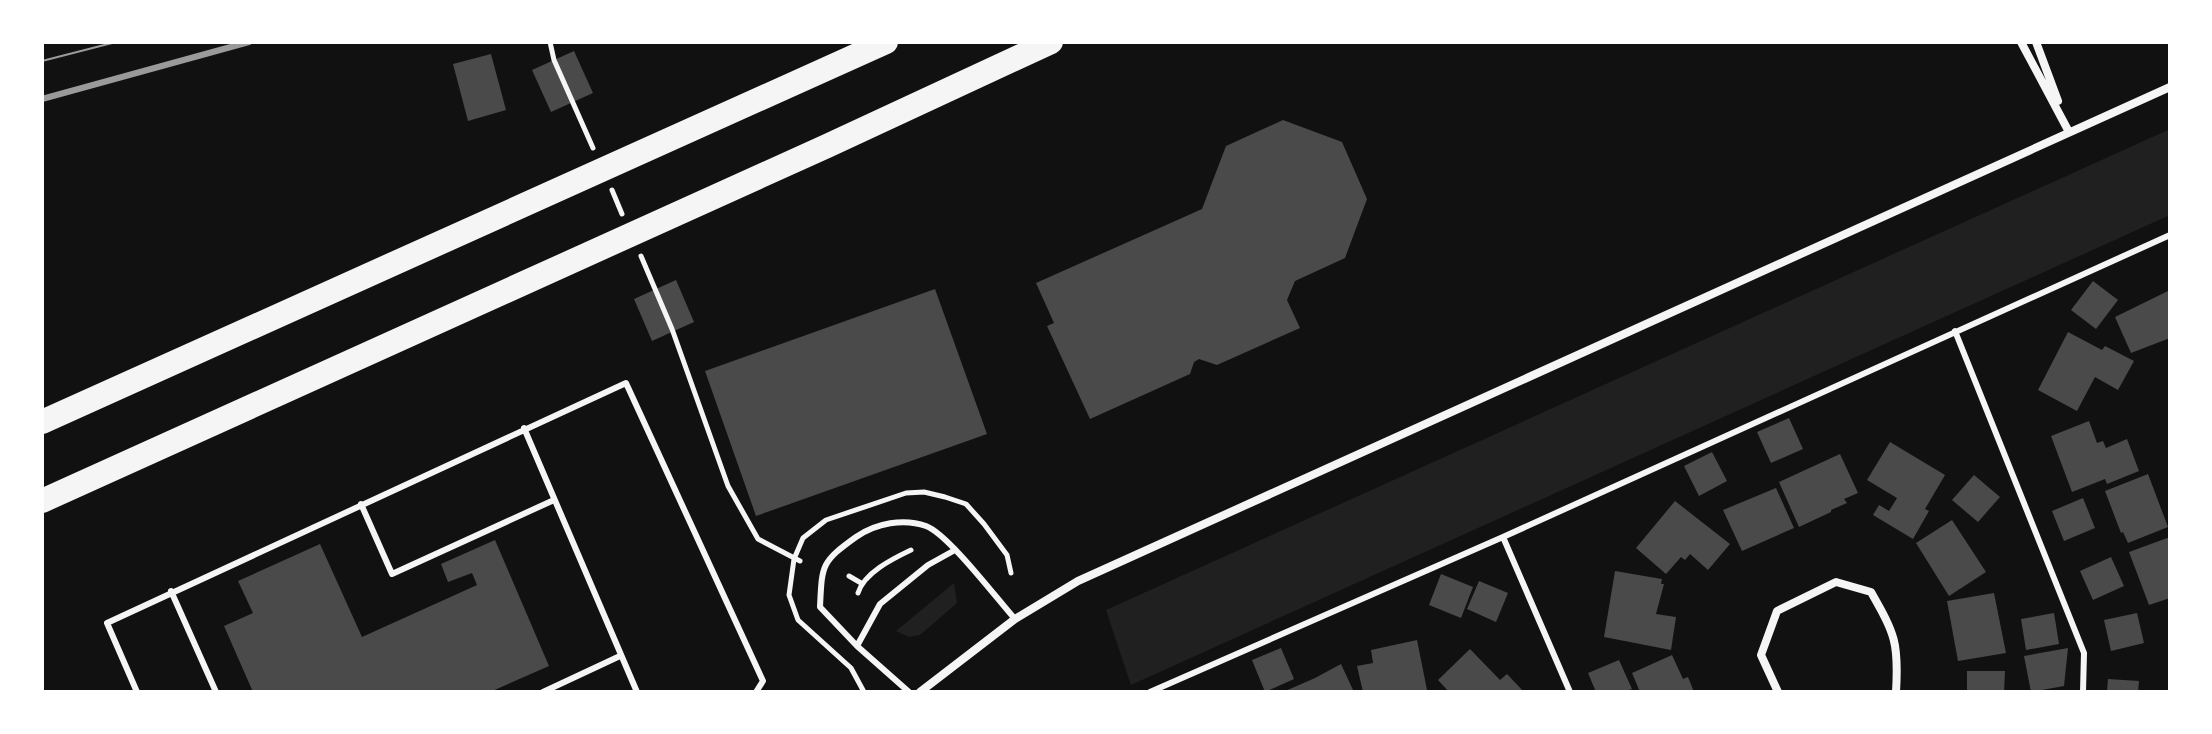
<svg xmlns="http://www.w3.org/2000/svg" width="2212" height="734" viewBox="0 0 2212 734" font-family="'Alegreya Sans',sans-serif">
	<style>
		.green { fill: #202020 }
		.building { fill: #4a4a4a }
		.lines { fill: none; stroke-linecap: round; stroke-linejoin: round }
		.path { stroke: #f5f5f5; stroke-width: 5 }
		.service { stroke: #f5f5f5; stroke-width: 6 }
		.minor { stroke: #f5f5f5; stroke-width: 8 }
		.motorway { stroke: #f5f5f5; stroke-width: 24 }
		.tram { stroke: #9a9a9a; stroke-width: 2 }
		.rail { stroke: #9a9a9a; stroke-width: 6 }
	</style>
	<rect width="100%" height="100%" fill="#111"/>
	<path class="green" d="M 2170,129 L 2170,215 L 1131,685 L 1106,610 Z
		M 954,583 L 957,603 L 920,635 L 909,637 L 896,631 Z"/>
	<path class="building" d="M 574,51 L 593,93 L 551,112 L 532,70 Z
		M 491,54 L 506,110 L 468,121 L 453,64 Z
		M 1283,120 L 1342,142 L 1367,199 L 1345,258 L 1295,281 L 1287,300 L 1300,328 L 1217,365 L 1199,359 L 1194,362 L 1190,374 L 1090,419 L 1047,326 L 1054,323 L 1036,283 L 1202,209 L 1226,146 Z
		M 676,280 L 694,322 L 652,341 L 634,299 Z
		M 2093,281 L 2118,300 L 2096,329 L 2071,310 Z
		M 935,289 L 987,434 L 756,516 L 705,371 Z
		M 2168,291 L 2170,338 L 2131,353 L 2115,317 Z
		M 2068,332 L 2102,350 L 2105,346 L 2134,361 L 2118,390 L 2095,377 L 2077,411 L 2038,390 Z
		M 1789,418 L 1803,449 L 1771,463 L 1757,432 Z
		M 2089,421 L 2097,443 L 2103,441 L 2106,448 L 2127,439 L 2139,471 L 2107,484 L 2105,479 L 2072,492 L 2051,436 Z
		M 1890,442 L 1945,475 L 1925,509 L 1929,511 L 1913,539 L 1873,515 L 1879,505 L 1889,511 L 1897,498 L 1867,480 Z
		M 1712,452 L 1727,481 L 1699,496 L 1684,466 Z
		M 1840,454 L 1858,493 L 1844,499 L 1847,503 L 1831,510 L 1831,512 L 1799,527 L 1779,482 Z
		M 2148,474 L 2168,527 L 2128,543 L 2123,532 L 2121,533 L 2105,491 Z
		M 1974,475 L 2000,497 L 1978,522 L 1952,500 Z
		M 1776,488 L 1794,528 L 1742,551 L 1723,510 Z
		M 2083,498 L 2095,528 L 2064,541 L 2052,511 Z
		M 1675,501 L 1730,544 L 1708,570 L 1690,554 L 1685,560 L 1681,557 L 1666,574 L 1636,548 Z
		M 1952,520 L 1986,572 L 1949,596 L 1916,543 Z
		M 2170,537 L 2170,598 L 2149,605 L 2129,552 Z
		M 495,540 L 549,666 L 490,692 L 253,692 L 224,626 L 253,613 L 238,581 L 320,544 L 362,637 L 477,585 L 472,573 L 448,582 L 441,564 Z
		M 2111,557 L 2124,586 L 2093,600 L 2080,571 Z
		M 1615,571 L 1662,579 L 1661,584 L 1664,584 L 1656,614 L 1676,617 L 1671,650 L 1604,637 Z
		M 1441,574 L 1473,587 L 1461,618 L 1429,605 Z
		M 1479,581 L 1508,593 L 1496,622 L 1467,609 Z
		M 1994,593 L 2006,653 L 1958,661 L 1947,601 Z
		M 2054,613 L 2059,644 L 2026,650 L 2021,619 Z
		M 2137,613 L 2144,643 L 2111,651 L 2104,620 Z
		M 1417,640 L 1427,690 L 1363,692 L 1357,666 L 1373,663 L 1371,650 Z
		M 1281,648 L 1294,679 L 1265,692 L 1252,660 Z
		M 2068,648 L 2064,686 L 2031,692 L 2024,656 Z
		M 1470,649 L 1500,680 L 1507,674 L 1524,692 L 1449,692 L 1438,680 Z
		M 1672,655 L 1683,679 L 1688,677 L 1694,692 L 1640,692 L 1632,673 Z
		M 1619,660 L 1632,689 L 1624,692 L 1596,692 L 1588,673 Z
		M 1341,664 L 1354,692 L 1283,692 L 1315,678 Z
		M 1967,671 L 2005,671 L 2004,692 L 1967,692 Z
		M 2108,679 L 2139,681 L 2138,692 L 2107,692 Z"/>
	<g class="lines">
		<path class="path" d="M 550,42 L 554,60 L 593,148
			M 612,190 L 622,214
			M 641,256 L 672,329 L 728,486 L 758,539 L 800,561
			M 849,576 L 861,583
			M 858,593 C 864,573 892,559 911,550
			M 864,692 L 851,668 L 798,620 L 789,595 L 794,559 L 803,538 L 826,520 L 906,493 L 924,492 L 945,497 L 966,504 L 984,524 L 1007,555 L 1011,573"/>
		<path class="service" d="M 1955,331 L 2084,653 L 2083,692
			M 524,428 L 637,692
			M 361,504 L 392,574 L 554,500
			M 1503,537 L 1570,692
			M 171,591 L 216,692
			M 857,646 L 880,604 L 928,565 L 955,550
			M 137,692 L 107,623 L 626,383 L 763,681 L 756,692
			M 543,692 L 620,656
			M 909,692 L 857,646 L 820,607 C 822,565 821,562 856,537 C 876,523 904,518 926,526 C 948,534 997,599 1015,619
			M 1150,692 L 1503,537 L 2170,235"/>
		<path class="minor" d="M 2021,42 L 2069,132
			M 2036,42 L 2058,101
			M 920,692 L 1015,619 L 1078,581 L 2170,87
			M 1778,692 L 1761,655 L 1777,611 L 1836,582 L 1871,592 C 1895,634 1899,643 1896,692"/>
		<path class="motorway" d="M 42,422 L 886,42
			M 42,501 L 827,146 L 1051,42"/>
		<path class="tram" d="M 42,61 L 116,42"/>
		<path class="rail" d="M 42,99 L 249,42"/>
	</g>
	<rect width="2212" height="734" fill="none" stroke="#ffffff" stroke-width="88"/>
</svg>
